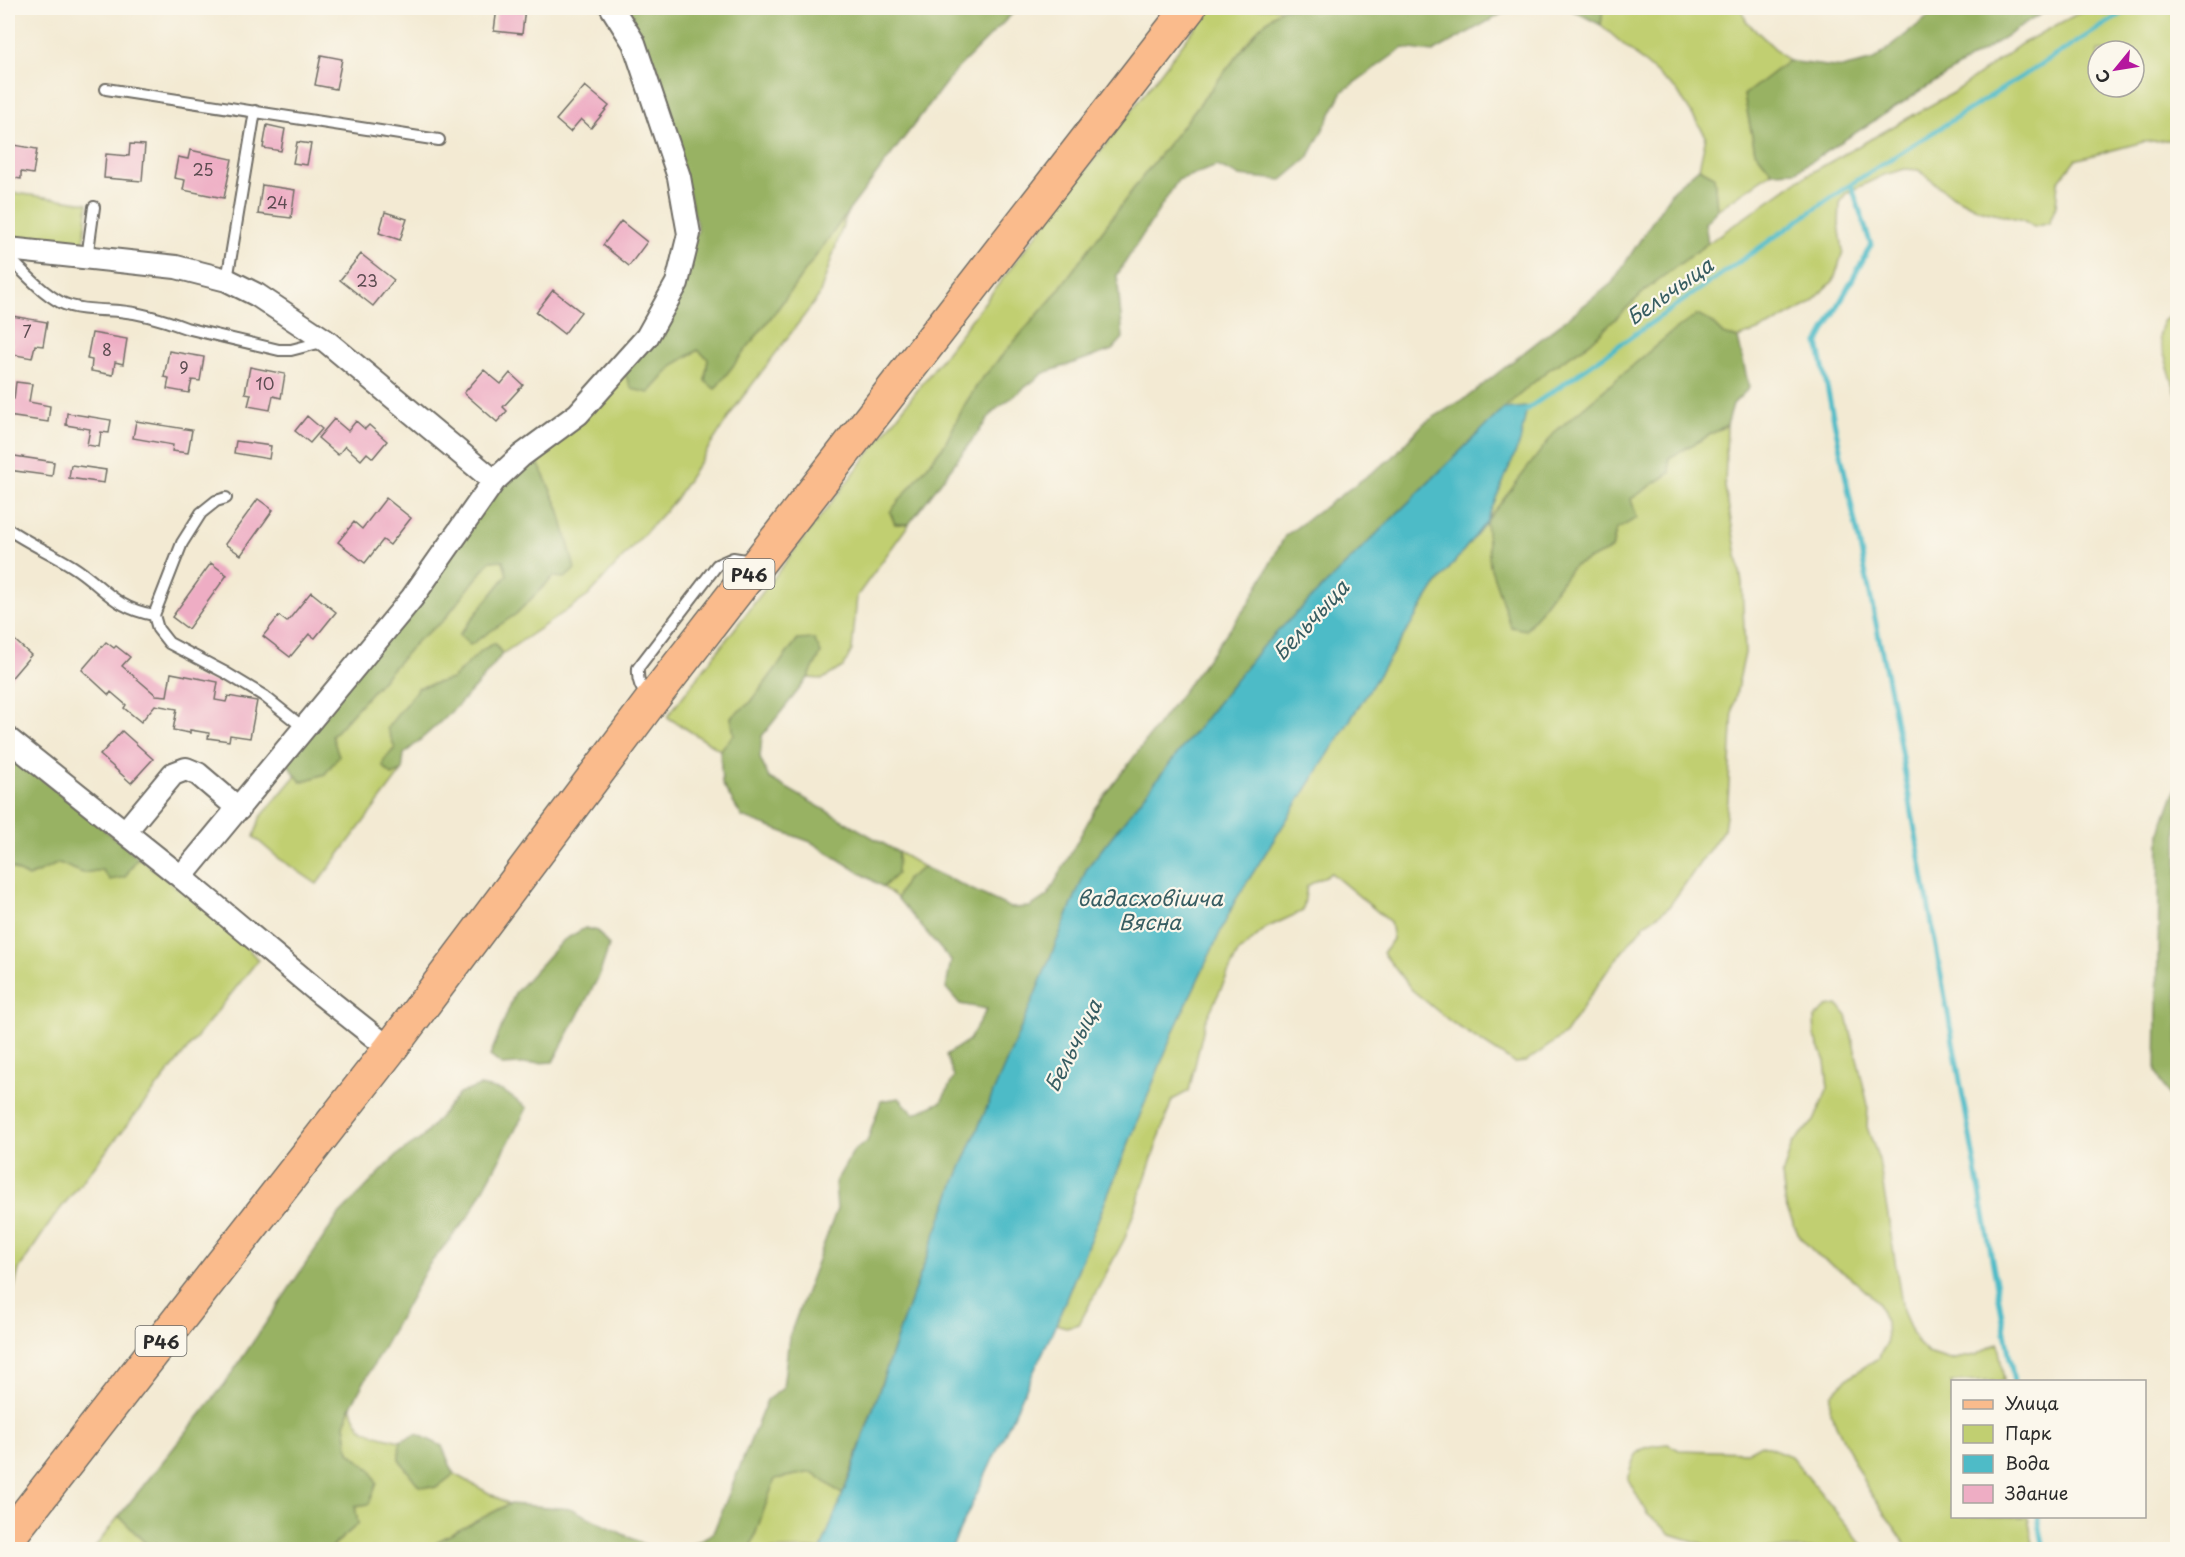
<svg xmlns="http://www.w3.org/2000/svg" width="2185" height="1557" viewBox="0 0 2185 1557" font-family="'Playpen Sans',sans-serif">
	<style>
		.green { fill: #c1cf71; stroke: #767d4e; stroke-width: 1.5; fill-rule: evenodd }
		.forest { fill: #98b263; stroke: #626e47; stroke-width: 1.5 }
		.water { fill: #4ebbc7; stroke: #3c7379; stroke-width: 1.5 }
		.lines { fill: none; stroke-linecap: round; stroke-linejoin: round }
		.stream { stroke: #4ebbc7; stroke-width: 5 }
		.building { fill: #eeadc4 }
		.service-casing { stroke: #716e66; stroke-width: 14 }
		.minor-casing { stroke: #716e66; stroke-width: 26 }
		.primary-casing { stroke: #716e66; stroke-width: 36 }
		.service { stroke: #fff; stroke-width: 10 }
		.minor { stroke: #fff; stroke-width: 22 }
		.primary { stroke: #fabb8c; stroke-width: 33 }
		.labels { text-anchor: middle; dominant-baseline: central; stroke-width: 4.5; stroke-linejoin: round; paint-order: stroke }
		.number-label { font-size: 16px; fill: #5c4c51 }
		.shield { fill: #fbf7ec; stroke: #696865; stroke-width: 1.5 }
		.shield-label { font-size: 18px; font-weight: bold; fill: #2b2b2b }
		.water-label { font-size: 21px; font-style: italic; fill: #375d62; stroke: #fbf7ec }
	</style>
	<rect width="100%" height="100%" fill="#fbf7ec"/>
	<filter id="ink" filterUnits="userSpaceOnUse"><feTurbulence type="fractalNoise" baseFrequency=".0167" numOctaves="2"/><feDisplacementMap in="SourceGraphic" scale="12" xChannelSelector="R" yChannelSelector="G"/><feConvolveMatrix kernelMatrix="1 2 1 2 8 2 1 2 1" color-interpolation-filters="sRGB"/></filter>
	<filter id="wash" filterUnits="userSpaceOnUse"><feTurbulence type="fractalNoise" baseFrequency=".008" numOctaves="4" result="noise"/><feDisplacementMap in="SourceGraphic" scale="24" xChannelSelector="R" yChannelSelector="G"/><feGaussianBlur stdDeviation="1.35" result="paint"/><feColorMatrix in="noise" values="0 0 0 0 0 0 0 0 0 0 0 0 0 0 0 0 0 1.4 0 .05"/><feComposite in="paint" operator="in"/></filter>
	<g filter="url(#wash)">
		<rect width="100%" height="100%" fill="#f3ead3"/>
		<path class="green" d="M 1210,8 L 1282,8 L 1259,28 L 1140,180 L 1054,296 L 980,381 L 965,404 L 945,444 L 890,512 L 895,524 L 909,524 L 857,596 L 852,650 L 843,667 L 823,679 L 808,678 L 821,653 L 797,640 L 751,702 L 731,717 L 734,735 L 720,750 L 667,717 Z
			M 1603,8 L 1742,8 L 1746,21 L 1788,61 L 1744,95 L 1755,151 L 1772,172 L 1717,210 L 1714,176 L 1699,168 L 1706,136 L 1677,91 L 1601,25 Z
			M 2088,8 L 2177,8 L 2177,139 L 2143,142 L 2075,160 L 2058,182 L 2056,206 L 2049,223 L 2034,227 L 2023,220 L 1978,209 L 1946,192 L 1919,170 L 1905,169 L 1884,175 L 1846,193 L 1840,203 L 1839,224 L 1843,251 L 1834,280 L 1810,304 L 1768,327 L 1738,338 L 1723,334 L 1710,321 L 1697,315 L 1672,332 L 1555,432 L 1526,630 L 1572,567 L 1612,549 L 1616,530 L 1631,499 L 1670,473 L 1668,458 L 1727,425 L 1725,487 L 1742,583 L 1745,653 L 1733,708 L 1728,801 L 1724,829 L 1668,908 L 1645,924 L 1609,968 L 1565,1034 L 1526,1062 L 1514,1063 L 1451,1022 L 1412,990 L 1383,953 L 1393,939 L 1390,922 L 1331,873 L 1307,886 L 1303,911 L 1266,928 L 1238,953 L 1205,1022 L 1189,1091 L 1172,1100 L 1125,1238 L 1079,1324 L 1066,1327 L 1056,1324 L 1175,1028 L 1235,901 L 1434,588 L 1486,522 L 1527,407 L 1503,409 L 1548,370 L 1590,343 L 1650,286 L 1708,243 L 1800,179 L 1956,91 L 2021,44 ZM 2098,51 L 2134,51 L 2134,87 L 2098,87 Z
			M 8,192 L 88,203 L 83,250 L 43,245 L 39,239 L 8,236 Z
			M 847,213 L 819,296 L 736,406 L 675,500 L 588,596 L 502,654 L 495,643 L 482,650 L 452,679 L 417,688 L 395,748 L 384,760 L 392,775 L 402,771 L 317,884 L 277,857 L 254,837 L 260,818 L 296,775 L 301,782 L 325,773 L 339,756 L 332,736 L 418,640 L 443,621 L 490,561 L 503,559 L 507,575 L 459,635 L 470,644 L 516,614 L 553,577 L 559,509 L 534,454 L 625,374 L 649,393 L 675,364 L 698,350 L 708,359 L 705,381 L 715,389 L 779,307 Z
			M 2177,312 L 2178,312 L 2177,396 L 2159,338 L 2163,321 Z
			M 898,852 L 924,867 L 906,880 L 897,898 L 883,887 L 897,874 Z
			M 138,857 L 235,933 L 258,960 L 54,1217 L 19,1269 L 8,1313 L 8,866 L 28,877 L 59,863 L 83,873 L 102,870 L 125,876 Z
			M 1838,1005 L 1847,1016 L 1868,1105 L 1867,1127 L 1879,1160 L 1903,1311 L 1916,1341 L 1928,1353 L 1950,1360 L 1976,1355 L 1998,1343 L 2004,1381 L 1952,1382 L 1952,1516 L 2028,1517 L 2034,1549 L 1909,1549 L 1867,1488 L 1830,1412 L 1831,1395 L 1849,1377 L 1878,1358 L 1887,1343 L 1886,1322 L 1877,1301 L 1849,1276 L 1819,1257 L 1799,1236 L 1786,1207 L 1782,1176 L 1792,1144 L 1814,1121 L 1828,1088 L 1825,1061 L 1815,1037 L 1814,1018 L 1827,1007 Z
			M 351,1406 C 360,1437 372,1433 400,1441 L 399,1460 L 436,1488 L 454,1474 L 509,1504 L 438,1541 L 431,1549 L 329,1550 L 358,1524 L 355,1506 L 371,1470 L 349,1452 L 345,1424 Z
			M 1668,1444 L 1679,1450 L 1747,1452 L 1761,1444 L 1791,1456 L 1866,1549 L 1719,1549 L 1671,1534 L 1647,1514 L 1628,1479 C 1635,1449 1637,1447 1668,1444 Z
			M 812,1472 L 843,1495 L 821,1549 L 750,1550 L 774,1479 Z
			M 119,1516 L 151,1549 L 93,1550 Z"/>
		<path class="forest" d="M 621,8 L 1018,8 L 954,72 L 847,213 L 779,307 L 715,389 L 705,381 L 708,359 L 698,350 L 675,364 L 649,393 L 632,389 L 625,374 L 698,230 L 658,68 Z
			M 1282,8 L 1512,8 L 1433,52 L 1403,48 L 1343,91 L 1308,158 L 1282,180 L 1239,176 L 1217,166 L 1178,180 L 1117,275 L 1123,338 L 1112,350 L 1044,373 L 994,411 L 909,524 L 895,524 L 890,512 L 945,444 L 965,404 L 980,381 L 1054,296 L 1140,180 L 1259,28 Z
			M 1568,8 L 1603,8 L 1601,25 Z
			M 1939,8 L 2050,8 L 1796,171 L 1772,172 L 1755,151 L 1744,95 L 1788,61 L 1842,68 L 1874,60 Z
			M 1699,168 L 1714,176 L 1717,210 L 1705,223 L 1708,243 L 1650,286 L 1590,343 L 1548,370 L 1503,409 L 1262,647 L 1087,868 L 1029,1009 L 955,1182 L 901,1326 L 843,1495 L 812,1472 L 775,1479 L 750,1549 L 431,1550 L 438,1541 L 509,1504 L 572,1509 L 647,1546 L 689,1547 L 713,1533 L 767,1400 L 783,1388 L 789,1337 L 837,1209 L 835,1183 L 854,1150 L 867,1142 L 881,1101 L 899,1098 L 914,1114 L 941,1102 L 954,1077 L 946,1055 L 969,1040 L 987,1009 L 960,1004 L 946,988 L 951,961 L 897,898 L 906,880 L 924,867 L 1011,908 L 1030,907 L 1048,895 L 1095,809 L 1249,603 L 1285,536 L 1393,457 L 1424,423 L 1466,398 L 1612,283 L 1673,190 Z
			M 1697,315 L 1710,321 L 1723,334 L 1738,338 L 1749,388 L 1733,404 L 1727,425 L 1669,458 L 1670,473 L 1631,499 L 1637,518 L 1616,530 L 1612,549 L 1572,567 L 1526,630 L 1511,627 L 1490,566 L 1486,522 L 1555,432 L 1672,332 Z
			M 534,454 L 559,509 L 575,569 L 565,578 L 553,577 L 516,614 L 470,645 L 459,635 L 507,575 L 503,560 L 490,561 L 443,621 L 418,640 L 332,736 L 339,756 L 325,774 L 301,782 L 286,762 L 499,484 Z
			M 814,639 L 821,653 L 808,678 L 762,736 L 760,758 L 769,778 L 898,852 L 897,874 L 883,887 L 811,842 L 742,817 L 722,784 L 720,750 L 734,735 L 731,717 L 751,702 L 797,640 Z
			M 495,643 L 502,654 C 474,693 440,723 404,754 L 402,771 L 392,775 L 383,767 L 384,760 L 395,748 L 387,728 L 418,688 L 452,679 L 482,650 Z
			M 8,752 L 138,857 L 125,877 L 110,880 L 102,870 L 83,873 L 59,863 L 28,877 L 8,866 Z
			M 2177,786 L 2178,1108 L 2175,1108 L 2156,1072 L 2160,832 Z
			M 585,928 L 598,931 L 609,946 L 599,976 L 553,1062 L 502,1065 L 490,1056 L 515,993 L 562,941 Z
			M 480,1086 L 503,1091 L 527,1108 L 469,1216 L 428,1266 L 351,1406 L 345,1424 L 349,1452 L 371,1470 L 377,1483 L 369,1504 L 355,1506 L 358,1524 L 329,1549 L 151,1549 L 119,1516 L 224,1385 L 338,1216 L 396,1156 L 422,1138 L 459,1094 Z
			M 417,1434 L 442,1446 L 454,1474 L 436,1488 L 419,1486 L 399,1460 L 400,1441 Z"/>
		<path class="water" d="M 1527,407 L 1520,442 L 1486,522 L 1434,588 L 1235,901 L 1175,1028 L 1056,1324 L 951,1549 L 821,1549 L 852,1471 L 901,1326 L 955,1182 L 1029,1009 L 1087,868 L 1262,647 L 1503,409 Z"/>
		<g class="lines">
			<path class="stream" d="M 1851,184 L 1871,245 L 1818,343 L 1891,696 L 2014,1382
				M 1523,412 L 1851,184 L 2131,8
				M 2038,1516 L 2044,1550"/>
		</g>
		<g id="blocks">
			<path class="building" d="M 408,8 L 429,8 L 428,12 Z
				M 497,8 L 525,8 L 522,34 L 494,31 Z
				M 321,55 L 342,59 L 336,89 L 315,85 Z
				M 585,86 L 609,106 L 591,128 L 581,119 L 570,132 L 556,120 Z
				M 267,125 L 285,129 L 281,151 L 263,148 Z
				M 297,142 L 311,144 L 307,165 L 293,163 Z
				M 8,144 L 37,149 L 33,174 L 21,172 L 21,179 L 8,177 Z
				M 130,144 L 145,145 L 142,181 L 104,178 L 106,154 L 129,156 Z
				M 190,150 L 232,159 L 224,198 L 183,190 L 185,180 L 174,178 L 178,157 L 188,159 Z
				M 262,185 L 295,190 L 291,218 L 258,214 Z
				M 385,212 L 407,219 L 400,240 L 379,233 Z
				M 621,221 L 647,242 L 629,266 L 603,245 Z
				M 361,254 L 394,280 L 373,306 L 340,280 Z
				M 553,290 L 581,312 L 564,334 L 536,312 Z
				M 12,316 L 47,322 L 43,346 L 35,345 L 32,358 L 10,354 L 13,343 L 8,342 L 8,339 Z
				M 92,333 L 127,339 L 123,364 L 115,362 L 113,375 L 91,371 L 92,360 L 87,359 Z
				M 169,351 L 204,357 L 200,381 L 192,380 L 189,393 L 167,389 L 169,378 L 164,377 Z
				M 250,367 L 285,374 L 281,398 L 273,396 L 270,410 L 248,406 L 251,394 L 245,393 Z
				M 484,370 L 501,384 L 510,373 L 523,385 L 503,407 L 507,411 L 497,422 L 464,393 Z
				M 16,382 L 32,384 L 29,402 L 50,406 L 48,422 L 8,416 L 8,398 L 14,399 Z
				M 67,413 L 111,420 L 109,433 L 101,432 L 99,447 L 87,445 L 90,429 L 66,425 Z
				M 307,416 L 322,429 L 310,443 L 295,431 Z
				M 334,419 L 348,431 L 356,421 L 365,429 L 369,425 L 387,441 L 373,458 L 367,453 L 361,460 L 345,446 L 338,455 L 318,438 Z
				M 136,421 L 192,430 L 188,453 L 172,451 L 173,445 L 133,438 Z
				M 236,441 L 271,446 L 269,459 L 234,453 Z
				M 8,455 L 54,462 L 52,476 L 8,470 Z
				M 71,465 L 106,470 L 104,483 L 69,478 Z
				M 386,498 L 411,518 L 390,545 L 383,540 L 365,563 L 338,542 L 354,522 L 362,529 Z
				M 258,499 L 273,510 L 241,555 L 225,544 Z
				M 211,563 L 227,575 L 188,629 L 172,617 Z
				M 311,592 L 336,612 L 315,638 L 309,634 L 290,657 L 263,636 L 279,616 L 287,622 Z
				M 8,634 L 31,655 L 8,682 Z
				M 106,642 L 114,648 L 116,646 L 130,657 L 122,666 L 156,695 L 167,696 L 171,673 L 218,682 L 215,700 L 226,702 L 228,696 L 257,701 L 250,738 L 230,735 L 229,741 L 208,738 L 209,733 L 190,730 L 190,733 L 173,730 L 177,709 L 155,705 L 141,722 L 124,708 L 126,705 L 111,692 L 109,695 L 82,670 Z
				M 122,731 L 153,759 L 131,783 L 100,755 Z"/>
		</g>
	</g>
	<g filter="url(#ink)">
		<use href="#blocks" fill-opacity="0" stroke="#716e66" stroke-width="1.5"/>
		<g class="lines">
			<defs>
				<path id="service" d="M 106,89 L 439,140
					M 8,257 C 24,272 40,291 60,302 C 75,310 102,310 119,311 C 141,313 165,320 186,328 L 279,350 L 291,350 L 322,342
					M 87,258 L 94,207
					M 227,280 L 255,111
					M 226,498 L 216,501 L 201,513 L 182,543 L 154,615 L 158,629 L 169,643 L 226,673 L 264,696 L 304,728
					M 8,529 C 28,543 51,553 72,566 C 104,586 113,608 154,615
					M 649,699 C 641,688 637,682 638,668 L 717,565 L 733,558 L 752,561"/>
				<path id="minor" d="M 8,249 L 176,267 L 227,280 L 257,295 L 326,341 L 494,481
					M 8,739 L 181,877 L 322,995 L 390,1049
					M 125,832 L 173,774 L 186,769 L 198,774 L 239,809
					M 181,877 L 412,598 L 494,481 L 521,456 L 578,414 L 647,337 L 677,283 L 689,234 L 679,177 L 634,43 L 612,8"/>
				<path id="primary" d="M 8,1538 L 390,1049 L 651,701 L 1189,8"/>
			</defs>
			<use href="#service" class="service-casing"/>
			<use href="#minor" class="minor-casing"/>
			<use href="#primary" class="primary-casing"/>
			<use href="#service" class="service"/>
			<use href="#minor" class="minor"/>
			<use href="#primary" class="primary"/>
		</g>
	</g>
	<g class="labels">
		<g class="number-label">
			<text x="203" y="169">25</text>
			<text x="277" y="202">24</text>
			<text x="367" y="280">23</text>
			<text x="27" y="331">7</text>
			<text x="107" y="349">8</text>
			<text x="184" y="367">9</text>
			<text x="265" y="383">10</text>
		</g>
		<g class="shield">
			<rect x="723.5" y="559" width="51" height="30" rx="4.5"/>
			<rect x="135.5" y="1326" width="51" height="30" rx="4.5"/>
		</g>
		<g class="shield-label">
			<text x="749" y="574">Р46</text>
			<text x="161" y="1341">Р46</text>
		</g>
		<g class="water-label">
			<text transform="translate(1669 290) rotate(-35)">Бельчыца</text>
			<text transform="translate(1310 619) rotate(-47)">Бельчыца</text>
			<text x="1150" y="897">вадасховішча<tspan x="1150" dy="24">Вясна</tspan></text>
			<text transform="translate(1072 1045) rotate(-63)">Бельчыца</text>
		</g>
	</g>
	<rect width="2185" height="1557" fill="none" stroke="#fbf7ec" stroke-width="30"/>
	<rect x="1951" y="1380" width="195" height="138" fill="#fbf7ec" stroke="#a8a59f" stroke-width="1.5"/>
	<rect x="1963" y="1400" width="30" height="9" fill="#fabb8c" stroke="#a8a59f" stroke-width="1.5"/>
	<text x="2005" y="1410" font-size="18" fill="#2b2b2b">Улица</text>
	<rect x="1963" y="1425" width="30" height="18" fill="#c1cf71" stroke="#a8a59f" stroke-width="1.5"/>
	<text x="2005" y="1440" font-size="18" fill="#2b2b2b">Парк</text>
	<rect x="1963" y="1455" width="30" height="18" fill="#4ebbc7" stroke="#a8a59f" stroke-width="1.5"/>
	<text x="2005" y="1470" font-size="18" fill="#2b2b2b">Вода</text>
	<rect x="1963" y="1485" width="30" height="18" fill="#eeadc4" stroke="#a8a59f" stroke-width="1.5"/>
	<text x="2005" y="1500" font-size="18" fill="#2b2b2b">Здание</text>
	<g transform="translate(2116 69) rotate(240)"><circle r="28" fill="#fbf7ec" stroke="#a8a59f" stroke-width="1.5"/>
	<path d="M0-4.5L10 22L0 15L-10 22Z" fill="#b5179e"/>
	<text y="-9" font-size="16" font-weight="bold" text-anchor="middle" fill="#2b2b2b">С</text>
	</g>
</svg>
